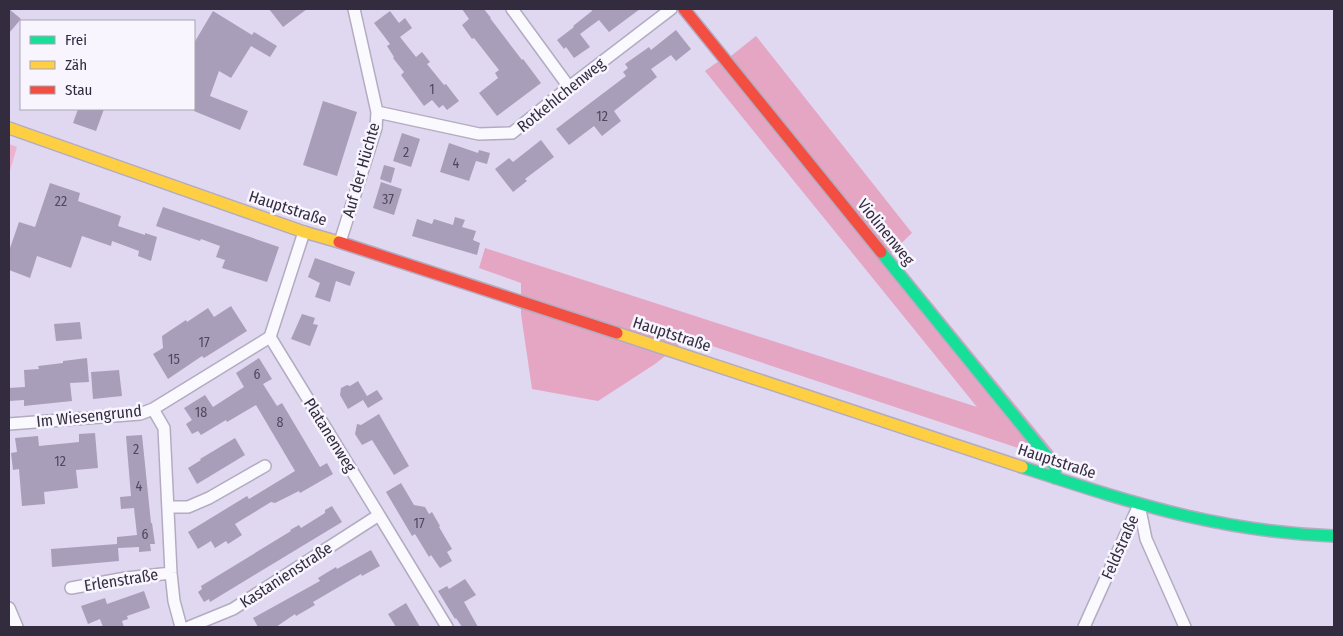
<svg xmlns="http://www.w3.org/2000/svg" width="1343" height="636" viewBox="0 0 1343 636" font-family="'Fira Sans Condensed',sans-serif">
	<style>
		.green { fill: #edb3ce }
		.forest { fill: #e5a6c4 }
		.building { fill: #a99eba }
		.lines { fill: none; stroke-linecap: round; stroke-linejoin: round }
		.street-casing { stroke: #b3acc1; stroke-width: 14 }
		.fast-casing { stroke: #b3acc1; stroke-width: 14 }
		.slow-casing { stroke: #b3acc1; stroke-width: 14 }
		.jam-casing { stroke: #b3acc1; stroke-width: 14 }
		.street { stroke: #faf9fd; stroke-width: 11 }
		.fast { stroke: #16e098; stroke-width: 11 }
		.slow { stroke: #ffcf43; stroke-width: 11 }
		.jam { stroke: #f24e42; stroke-width: 11 }
		.labels { text-anchor: middle; dominant-baseline: central; stroke-width: 5; stroke-linejoin: round; paint-order: stroke }
		.number-label { font-size: 14px; fill: #50485d }
		.street-label { font-size: 16px; fill: #332c3e; stroke: #f8f5ff }
	</style>
	<rect width="100%" height="100%" fill="#e0d7f1"/>
	<path class="green" d="M 9,144 L 17,147 L 9,174 Z"/>
	<path class="forest" d="M 756,36 L 912,233 L 891,253 L 1063,463 L 688,338 L 655,364 L 598,401 L 532,389 L 521,314 L 521,283 L 479,268 L 485,248 L 977,407 L 705,71 L 716,63 L 731,56 Z"/>
	<path class="building" d="M 9,9 L 21,19 L 9,33 Z
		M 269,9 L 307,9 L 283,27 Z
		M 462,9 L 484,9 L 491,18 L 490,18 L 522,60 L 523,59 L 541,83 L 497,116 L 479,93 L 498,78 L 495,73 L 499,70 L 474,38 L 472,39 L 462,25 L 469,19 Z
		M 591,9 L 640,9 L 609,32 L 599,20 L 580,34 L 590,47 L 574,58 L 566,47 L 564,49 L 557,40 L 574,27 L 573,26 L 592,11 Z
		M 213,11 L 252,35 L 254,32 L 277,46 L 270,57 L 251,46 L 231,78 L 219,71 L 210,96 L 248,111 L 240,130 L 194,111 L 194,43 Z
		M 390,11 L 399,23 L 405,18 L 412,28 L 400,37 L 416,57 L 422,52 L 430,62 L 427,64 L 444,85 L 446,84 L 459,101 L 447,110 L 443,105 L 439,108 L 432,100 L 424,106 L 401,75 L 404,72 L 393,58 L 394,57 L 387,46 L 390,44 L 374,23 Z
		M 676,30 L 691,49 L 676,61 L 671,55 L 651,69 L 657,77 L 614,111 L 621,121 L 602,136 L 594,126 L 569,145 L 556,129 L 626,76 L 623,72 L 628,68 L 625,64 L 649,47 L 651,50 Z
		M 323,101 L 357,112 L 337,176 L 303,165 Z
		M 78,109 L 104,109 L 96,131 L 73,123 Z
		M 402,133 L 420,139 L 411,167 L 393,161 Z
		M 541,140 L 554,157 L 525,179 L 527,181 L 513,192 L 495,169 L 509,158 L 513,162 Z
		M 449,143 L 478,153 L 479,150 L 490,153 L 487,164 L 476,161 L 469,181 L 440,172 Z
		M 384,165 L 395,168 L 391,183 L 380,179 Z
		M 381,182 L 402,189 L 394,215 L 373,208 Z
		M 50,183 L 80,193 L 78,201 L 121,216 L 118,226 L 145,235 L 145,233 L 157,237 L 151,261 L 138,256 L 139,251 L 112,241 L 111,246 L 82,236 L 71,268 L 37,256 L 30,278 L 9,270 L 9,251 L 19,222 L 35,227 Z
		M 163,207 L 279,247 L 267,282 L 222,268 L 225,260 L 216,257 L 220,246 L 201,239 L 200,241 L 156,226 Z
		M 455,217 L 465,220 L 462,227 L 476,231 L 473,240 L 480,243 L 477,255 L 412,236 L 417,219 L 432,224 L 434,219 L 453,225 Z
		M 315,258 L 355,272 L 350,286 L 336,281 L 330,302 L 315,297 L 320,283 L 308,277 Z
		M 231,306 L 247,331 L 204,358 L 202,356 L 168,379 L 153,354 L 163,348 L 162,336 L 186,320 L 187,322 L 208,308 L 214,317 Z
		M 302,314 L 315,318 L 313,324 L 318,325 L 310,346 L 291,339 Z
		M 80,322 L 82,339 L 56,341 L 54,324 Z
		M 87,358 L 89,382 L 70,383 L 72,401 L 24,406 L 24,400 L 9,401 L 9,388 L 25,387 L 24,370 L 39,369 L 38,366 L 63,363 L 63,361 Z
		M 259,358 L 272,379 L 263,384 L 277,406 L 282,403 L 320,467 L 327,463 L 333,474 L 300,493 L 299,491 L 275,503 L 271,502 L 235,524 L 242,535 L 228,544 L 226,541 L 215,548 L 211,541 L 198,549 L 188,532 L 247,496 L 249,499 L 295,471 L 256,405 L 227,422 L 226,420 L 201,435 L 198,431 L 192,434 L 186,424 L 192,420 L 184,408 L 205,395 L 213,407 L 244,387 L 236,373 Z
		M 119,370 L 122,396 L 93,399 L 91,372 Z
		M 358,381 L 367,396 L 377,390 L 383,399 L 368,408 L 363,400 L 348,409 L 340,395 L 341,388 L 347,385 L 350,386 Z
		M 379,414 L 409,466 L 394,475 L 372,440 L 362,445 L 355,434 L 357,424 L 361,425 Z
		M 95,433 L 98,468 L 76,470 L 78,488 L 44,492 L 45,504 L 22,506 L 19,469 L 13,470 L 11,453 L 17,452 L 15,438 L 38,436 L 39,446 L 79,442 L 79,434 Z
		M 142,435 L 151,523 L 152,523 L 155,544 L 150,544 L 151,551 L 139,552 L 139,547 L 118,548 L 119,561 L 52,567 L 51,549 L 117,544 L 117,537 L 137,535 L 134,508 L 121,509 L 120,497 L 131,496 L 126,436 Z
		M 235,438 L 245,455 L 197,484 L 188,468 L 201,460 L 200,459 Z
		M 401,483 L 414,505 L 425,507 L 429,514 L 432,512 L 440,526 L 439,527 L 452,549 L 447,552 L 452,561 L 440,568 L 431,555 L 429,557 L 415,534 L 412,536 L 386,492 Z
		M 332,506 L 342,522 L 210,602 L 209,599 L 204,602 L 198,592 L 202,589 L 201,586 L 291,531 L 290,530 L 299,525 L 301,528 L 325,513 L 325,510 Z
		M 371,550 L 380,566 L 362,576 L 361,574 L 313,602 L 315,605 L 296,616 L 295,614 L 276,627 L 258,627 L 253,618 L 320,581 L 318,578 L 336,567 L 337,569 Z
		M 465,579 L 476,595 L 464,602 L 478,627 L 462,627 L 456,618 L 455,619 L 438,591 L 447,586 L 449,589 Z
		M 144,591 L 150,608 L 127,616 L 128,619 L 122,621 L 124,627 L 103,627 L 100,619 L 88,624 L 81,606 L 105,598 L 107,604 Z
		M 406,603 L 420,627 L 396,627 L 388,614 Z"/>
	<g class="lines">
		<defs>
			<path id="street" d="M 512,9 L 569,87
				M 377,112 L 479,134 L 512,133 L 569,87 L 671,9
				M 304,232 L 270,337 L 379,515 L 447,627
				M 340,242 L 376,128 L 377,112 L 354,9
				M 153,409 L 164,428 L 171,573 L 174,601 L 181,627
				M 9,424 L 140,414 L 153,409 L 270,337
				M 1139,505 L 1146,539 L 1185,627
				M 168,507 L 188,507 L 209,498 L 265,466
				M 71,588 L 126,578 L 171,573
				M 9,608 L 17,627
				M 189,627 L 233,609 L 379,515
				M 1084,627 L 1139,505"/>
			<path id="fast" d="M 881,252 L 1055,466 L 1055,478
				M 1022,467 C 1077,485 1131,503 1187,516 C 1235,527 1284,534 1334,536"/>
			<path id="slow" d="M 9,128 L 304,232 L 339,242
				M 617,333 L 1022,467"/>
			<path id="jam" d="M 684,9 L 881,252
				M 339,242 L 617,333"/>
		</defs>
		<use href="#street" class="street-casing"/>
		<use href="#fast" class="fast-casing"/>
		<use href="#slow" class="slow-casing"/>
		<use href="#jam" class="jam-casing"/>
		<use href="#street" class="street"/>
		<use href="#fast" class="fast"/>
		<use href="#slow" class="slow"/>
		<use href="#jam" class="jam"/>
	</g>
	<g class="labels">
		<g class="number-label">
			<text x="432" y="89">1</text>
			<text x="602" y="116">12</text>
			<text x="406" y="152">2</text>
			<text x="456" y="163">4</text>
			<text x="388" y="199">37</text>
			<text x="61" y="201">22</text>
			<text x="204" y="342">17</text>
			<text x="174" y="359">15</text>
			<text x="257" y="374">6</text>
			<text x="201" y="412">18</text>
			<text x="280" y="422">8</text>
			<text x="136" y="449">2</text>
			<text x="60" y="461">12</text>
			<text x="139" y="486">4</text>
			<text x="419" y="523">17</text>
			<text x="145" y="534">6</text>
		</g>
		<g class="street-label">
			<text transform="translate(561 95) rotate(-39)">Rotkehlchenweg</text>
			<text transform="translate(361 170) rotate(-74)">Auf der Hüchte</text>
			<text transform="translate(288 208) rotate(18)">Hauptstraße</text>
			<text transform="translate(886 232) rotate(51)">Violinenweg</text>
			<text transform="translate(672 334) rotate(18)">Hauptstraße</text>
			<text transform="translate(89 416) rotate(-6)">Im Wiesengrund</text>
			<text transform="translate(330 435) rotate(58)">Platanenweg</text>
			<text transform="translate(1057 461) rotate(18)">Hauptstraße</text>
			<text transform="translate(1120 547) rotate(-66)">Feldstraße</text>
			<text transform="translate(286 575) rotate(-33)">Kastanienstraße</text>
			<text transform="translate(121 580) rotate(-9)">Erlenstraße</text>
		</g>
	</g>
	<rect width="1343" height="636" fill="none" stroke="#332c3e" stroke-width="20"/>
	<rect x="20" y="20" width="175" height="90" fill="#f8f5ff" stroke="#a9a5b2"/>
	<rect x="30" y="36" width="25" height="8" fill="#16e098" stroke="#a9a5b2"/>
	<text x="65" y="45" font-size="15" fill="#332c3e">Frei</text>
	<rect x="30" y="61" width="25" height="8" fill="#ffcf43" stroke="#a9a5b2"/>
	<text x="65" y="70" font-size="15" fill="#332c3e">Zäh</text>
	<rect x="30" y="86" width="25" height="8" fill="#f24e42" stroke="#a9a5b2"/>
	<text x="65" y="95" font-size="15" fill="#332c3e">Stau</text>
</svg>
